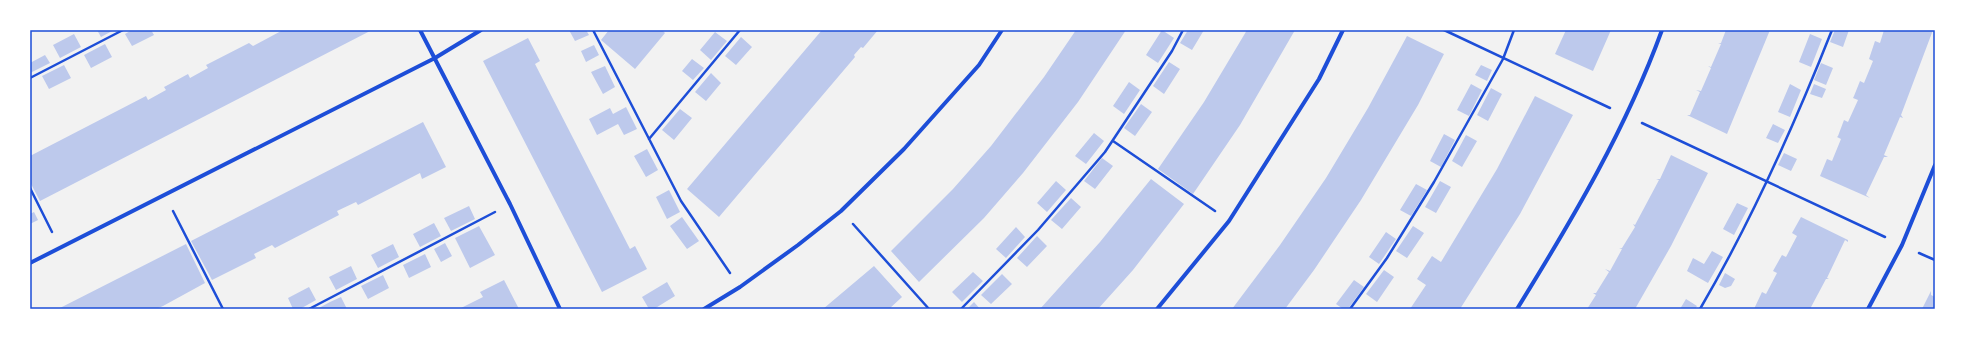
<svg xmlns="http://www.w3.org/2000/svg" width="1965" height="339" viewBox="0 0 1965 339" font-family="'Alegreya Sans',sans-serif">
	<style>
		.building { fill: #bdc9ec }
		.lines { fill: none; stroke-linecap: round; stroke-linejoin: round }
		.path { stroke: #1d4ed8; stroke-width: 2.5 }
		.minor { stroke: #1d4ed8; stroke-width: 4 }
		.neatline { fill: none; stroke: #1d4ed8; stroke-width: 1.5 }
	</style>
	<rect width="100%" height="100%" fill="#f2f2f2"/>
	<path class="building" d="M 97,30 L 114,30 L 101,37 Z
		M 132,30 L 151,30 L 154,35 L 132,46 L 125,34 Z
		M 283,30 L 372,30 L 40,201 L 30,182 L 30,156 L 146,96 L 148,100 L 166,90 L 164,87 L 166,86 L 188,74 L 190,78 L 208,68 L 206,65 L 208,64 L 249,43 L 253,46 Z
		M 569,30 L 586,30 L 589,35 L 575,41 Z
		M 609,30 L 662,30 L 665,33 L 635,69 L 601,40 Z
		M 822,30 L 878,30 L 863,48 L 861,47 L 854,55 L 855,57 L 719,217 L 687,189 Z
		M 1076,30 L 1126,30 L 1078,102 L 1023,173 L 984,218 L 919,282 L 891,251 L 953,189 L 991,146 L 1044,77 Z
		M 1162,30 L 1174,38 L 1158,63 L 1146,55 Z
		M 1188,30 L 1204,30 L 1192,50 L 1180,43 Z
		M 1247,30 L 1295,30 L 1240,125 L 1193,194 L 1158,169 L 1204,102 Z
		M 1566,30 L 1611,30 L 1593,71 L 1555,54 Z
		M 1726,30 L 1770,30 L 1727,134 L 1687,115 L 1690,115 L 1700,92 L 1696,90 L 1701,91 L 1711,68 L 1708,66 L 1711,67 L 1721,44 L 1718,43 L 1721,43 Z
		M 1835,30 L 1849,30 L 1843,47 L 1830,42 Z
		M 1884,30 L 1933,30 L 1901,115 L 1903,118 L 1900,117 L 1884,155 L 1888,157 L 1884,157 L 1866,195 L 1870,198 L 1820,176 L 1827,159 L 1832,161 L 1841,139 L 1837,137 L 1838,136 L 1844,120 L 1848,122 L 1858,100 L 1853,98 L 1854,96 L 1860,81 L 1864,83 L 1873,61 L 1869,59 L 1875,41 L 1880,43 Z
		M 715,32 L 727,41 L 711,60 L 700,50 Z
		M 74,34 L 81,47 L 60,58 L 53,45 Z
		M 1810,34 L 1822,39 L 1811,67 L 1799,62 Z
		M 1407,36 L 1444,54 L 1418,105 L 1361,200 L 1314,270 L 1285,309 L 1232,309 L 1280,245 L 1326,178 L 1368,108 Z
		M 741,37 L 752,47 L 736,65 L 725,56 Z
		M 528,38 L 540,61 L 535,64 L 630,249 L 635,246 L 647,269 L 602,292 L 483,61 Z
		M 105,44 L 112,57 L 91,68 L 84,55 Z
		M 594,45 L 599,55 L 586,62 L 581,51 Z
		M 45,55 L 50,63 L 30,73 L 30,63 Z
		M 692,59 L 704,68 L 693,80 L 682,71 Z
		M 1169,62 L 1180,69 L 1164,94 L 1153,86 Z
		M 1821,63 L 1833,68 L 1826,85 L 1814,80 Z
		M 64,65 L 71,78 L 49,89 L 42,76 Z
		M 1481,65 L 1492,70 L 1487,81 L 1475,75 Z
		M 605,66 L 615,87 L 603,94 L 591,72 Z
		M 711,73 L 721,83 L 706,101 L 695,92 Z
		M 1129,82 L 1140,90 L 1124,114 L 1113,106 Z
		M 1471,84 L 1482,90 L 1469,116 L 1457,110 Z
		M 1790,84 L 1801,90 L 1790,117 L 1778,112 Z
		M 1814,84 L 1826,89 L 1822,98 L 1810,94 Z
		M 1491,88 L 1502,94 L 1488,121 L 1477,115 Z
		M 1535,96 L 1573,115 L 1520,214 L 1460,309 L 1410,309 L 1426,285 L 1417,279 L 1432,256 L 1441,262 L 1497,169 Z
		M 1141,104 L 1152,112 L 1135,136 L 1124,128 Z
		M 626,107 L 637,129 L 624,135 L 618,124 L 597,135 L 589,119 L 610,108 L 613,114 Z
		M 680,109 L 692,118 L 674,140 L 662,130 Z
		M 423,122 L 446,167 L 422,179 L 420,173 L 358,205 L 356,202 L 337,211 L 339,215 L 275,248 L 272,245 L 254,254 L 256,258 L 212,280 L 191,241 Z
		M 1773,124 L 1785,130 L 1778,143 L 1766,138 Z
		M 1094,133 L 1104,141 L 1086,164 L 1075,156 Z
		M 1444,134 L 1455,140 L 1441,167 L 1430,161 Z
		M 1466,135 L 1477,141 L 1462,167 L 1452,161 Z
		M 647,149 L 658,170 L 646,177 L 634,156 Z
		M 1784,153 L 1797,159 L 1791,171 L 1778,165 Z
		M 1671,155 L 1708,173 L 1671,246 L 1635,309 L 1587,309 L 1596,295 L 1593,293 L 1596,293 L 1609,272 L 1605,269 L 1610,271 L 1622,249 L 1619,248 L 1622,248 L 1635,227 L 1633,224 L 1635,225 L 1659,180 L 1656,179 L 1660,179 Z
		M 1102,158 L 1113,166 L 1095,189 L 1084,181 Z
		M 1151,179 L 1184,204 L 1133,270 L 1098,309 L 1040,309 L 1100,242 Z
		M 1056,181 L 1066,190 L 1047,212 L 1037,203 Z
		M 1440,181 L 1451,187 L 1436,213 L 1425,207 Z
		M 1416,184 L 1427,190 L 1411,216 L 1400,210 Z
		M 669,190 L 680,212 L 667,219 L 656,197 Z
		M 1071,198 L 1081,207 L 1062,229 L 1051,220 Z
		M 1737,203 L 1748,208 L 1734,235 L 1723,229 Z
		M 469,206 L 475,219 L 451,231 L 444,218 Z
		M 34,212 L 38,220 L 30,224 L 30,214 Z
		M 682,217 L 699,241 L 687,249 L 670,226 Z
		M 1801,217 L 1848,240 L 1848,242 L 1845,240 L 1827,278 L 1829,279 L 1826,279 L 1810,309 L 1754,309 L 1762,292 L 1766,294 L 1777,273 L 1773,271 L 1782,255 L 1786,257 L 1797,236 L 1792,233 Z
		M 434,223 L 441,236 L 420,247 L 413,234 Z
		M 479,226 L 495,255 L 470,268 L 455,238 Z
		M 1413,226 L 1424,233 L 1407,258 L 1396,251 Z
		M 1016,227 L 1025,237 L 1006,258 L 996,249 Z
		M 1386,232 L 1396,239 L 1379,264 L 1369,257 Z
		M 1037,236 L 1047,246 L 1027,267 L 1017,258 Z
		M 445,243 L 452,256 L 441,262 L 434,249 Z
		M 186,244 L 205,283 L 163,306 L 156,309 L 58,309 Z
		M 393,244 L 399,257 L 378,268 L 371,255 Z
		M 1712,251 L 1723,257 L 1708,283 L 1687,271 L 1693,258 L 1704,264 Z
		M 425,254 L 431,267 L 409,278 L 403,265 Z
		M 351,266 L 357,279 L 336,290 L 329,277 Z
		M 874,266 L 902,297 L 889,309 L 823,309 Z
		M 1384,270 L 1394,277 L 1377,302 L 1366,294 Z
		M 973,272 L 983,281 L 962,302 L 952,292 Z
		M 1725,273 L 1735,279 L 1731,286 L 1725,288 L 1719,285 Z
		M 1002,274 L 1012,284 L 991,304 L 981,295 Z
		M 383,275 L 389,288 L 368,299 L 361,286 Z
		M 504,280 L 519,309 L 459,309 L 483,297 L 480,292 Z
		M 1354,280 L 1364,287 L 1348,309 L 1343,309 L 1336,304 Z
		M 667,282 L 675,296 L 654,309 L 649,309 L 642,297 Z
		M 309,287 L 316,300 L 300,309 L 293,309 L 288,298 Z
		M 1931,291 L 1931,295 L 1935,297 L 1935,309 L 1922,309 Z
		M 341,297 L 347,309 L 317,309 L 330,302 Z
		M 1686,299 L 1697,306 L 1695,309 L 1680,309 Z
		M 974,302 L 980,309 L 967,309 Z"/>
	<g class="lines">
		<path class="path" d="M 593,30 L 681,201 L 730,273
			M 1444,30 L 1610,108
			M 30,78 L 123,30
			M 1642,123 L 1885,237
			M 649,139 L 740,30
			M 1113,141 L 1215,211
			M 30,188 L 52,232
			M 173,211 L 223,309
			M 853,224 L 929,309
			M 1919,253 L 1935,260
			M 309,309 L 495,212
			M 961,309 L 1038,230 L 1105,152 L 1172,51 L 1183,30
			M 1350,309 L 1387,258 L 1434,182 L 1503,59 L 1514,30
			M 1700,309 C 1752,220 1794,126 1832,30"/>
		<path class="minor" d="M 420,30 L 510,204 L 560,309
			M 30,263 L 435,58 L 481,30
			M 704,309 L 740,287 L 798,245 L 841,211 L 904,149 L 979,65 L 1002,30
			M 1157,309 L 1229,221 L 1319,79 L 1343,30
			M 1517,309 C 1572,220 1626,129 1662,30
			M 1868,309 L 1902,245 L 1935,165"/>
	</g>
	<rect width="1965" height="339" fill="none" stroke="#ffffff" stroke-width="62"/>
	<rect x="31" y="31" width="1903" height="277" class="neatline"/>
</svg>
